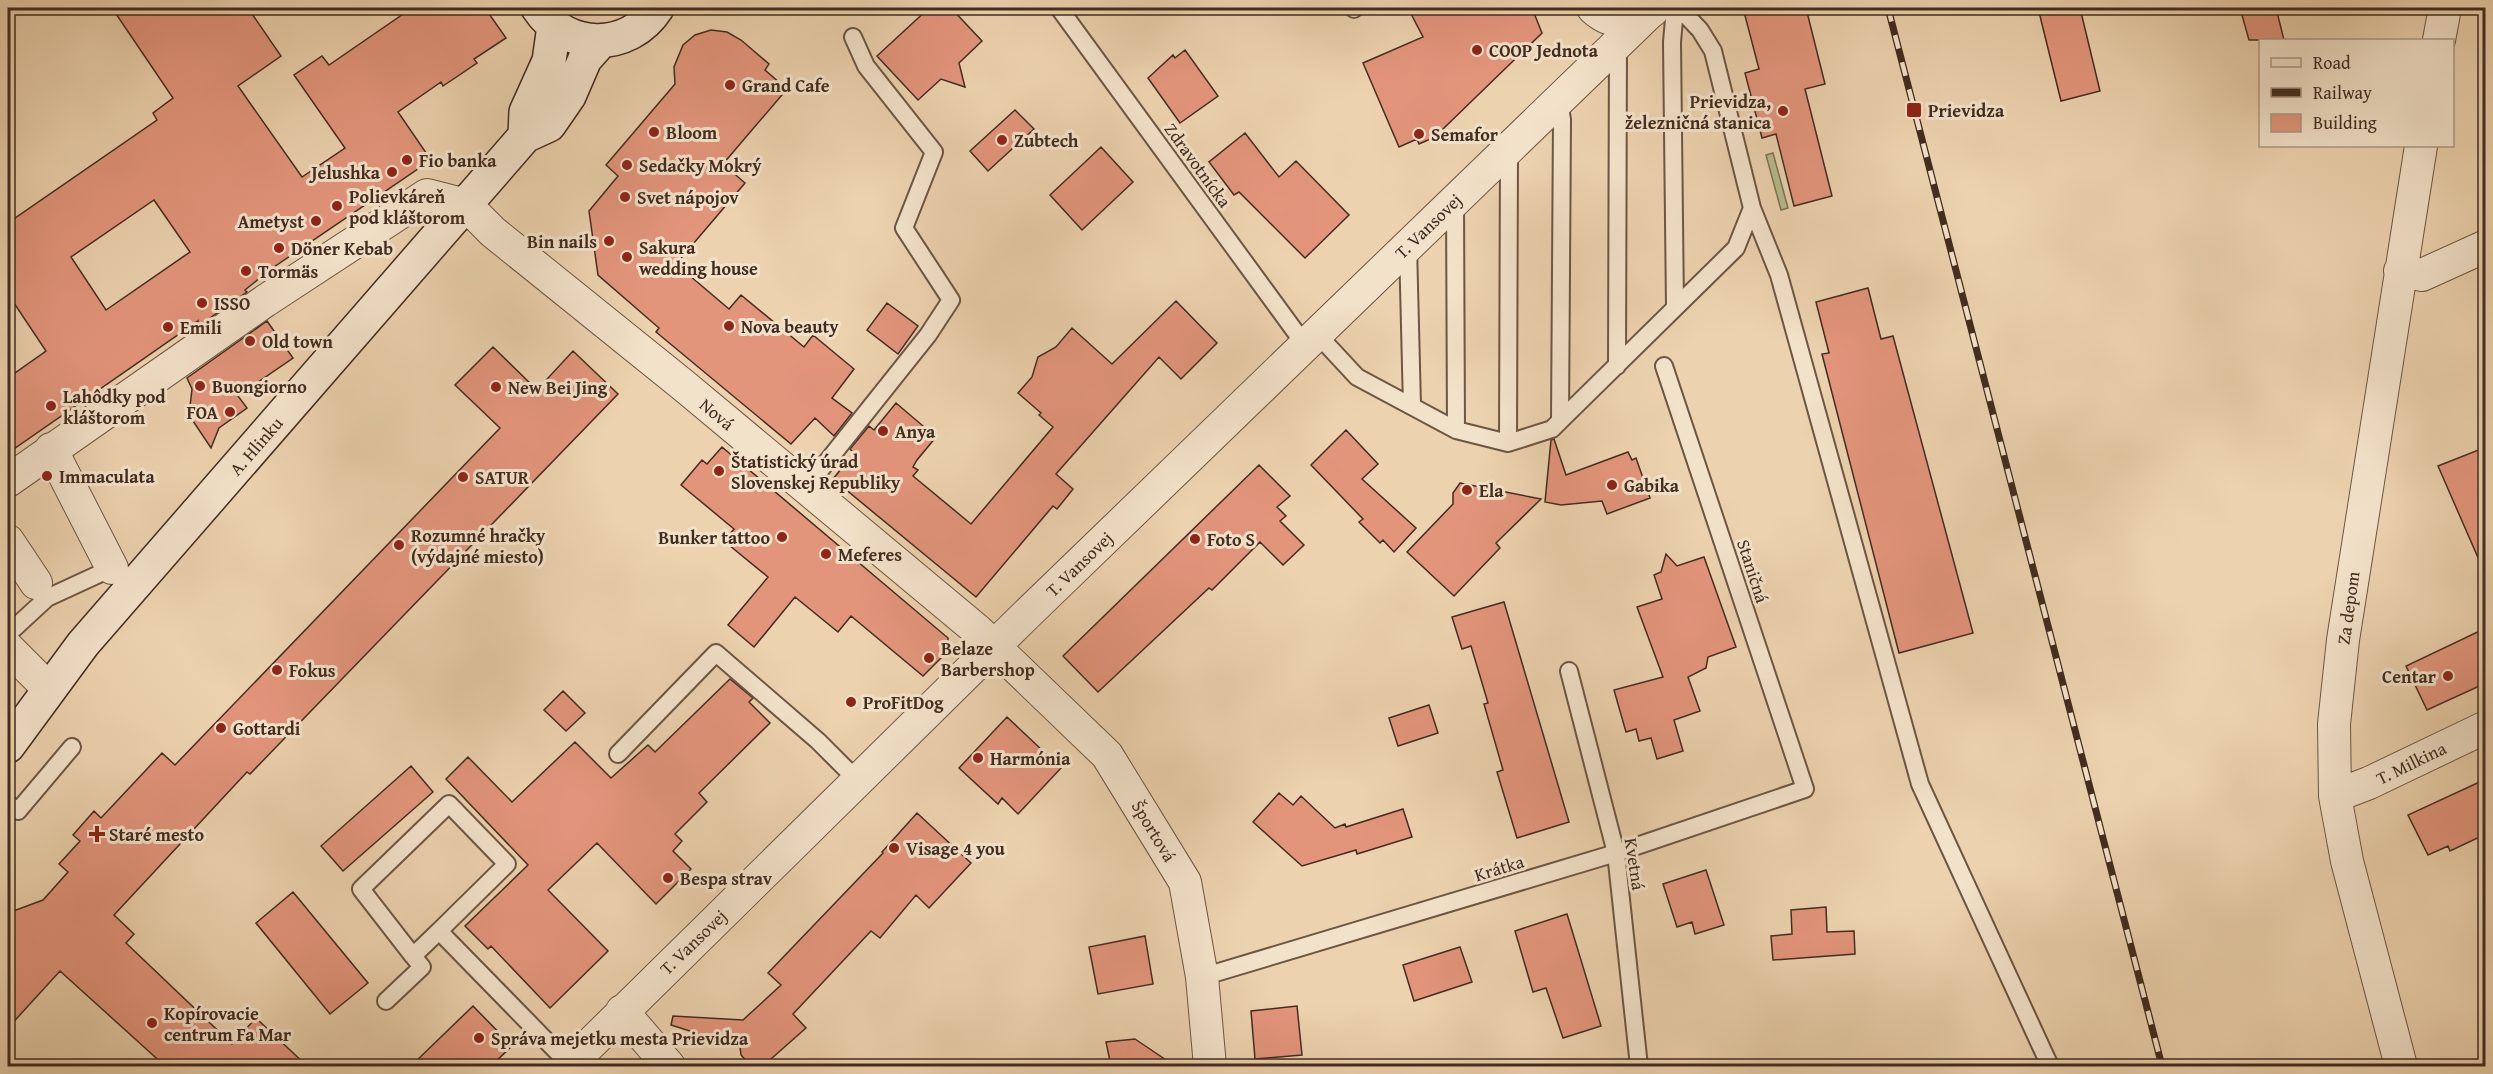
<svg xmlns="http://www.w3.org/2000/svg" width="2493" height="1074" viewBox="0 0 2493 1074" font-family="'Gentium Book Plus',serif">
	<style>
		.green { fill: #b7bc8b; stroke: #7c7456; stroke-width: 1.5 }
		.building { fill: #e3957c; stroke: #422c20; stroke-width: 1.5; fill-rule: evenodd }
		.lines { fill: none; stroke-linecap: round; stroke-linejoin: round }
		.lane-casing { stroke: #6c5644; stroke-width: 20 }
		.street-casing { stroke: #6c5644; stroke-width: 34 }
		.secondary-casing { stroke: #422c20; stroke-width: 36 }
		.lane { stroke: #f3e2ca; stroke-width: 16 }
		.street { stroke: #f3e2ca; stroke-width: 32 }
		.secondary { stroke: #f3e2ca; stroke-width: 33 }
		.rail-casing { stroke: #422c20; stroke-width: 7 }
		.rail { stroke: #f3e2ca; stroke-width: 4.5; stroke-dasharray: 14; stroke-linecap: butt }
		.poi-dot { fill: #8f2418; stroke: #f3e2ca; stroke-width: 2 }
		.labels { text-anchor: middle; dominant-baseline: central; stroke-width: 6; stroke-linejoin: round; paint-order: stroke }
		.poi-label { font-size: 18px; font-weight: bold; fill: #422c20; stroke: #f3e2ca; text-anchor: start }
		.street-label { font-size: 18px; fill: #422c20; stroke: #f3e2ca }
	</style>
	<rect width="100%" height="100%" fill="#ecd2ae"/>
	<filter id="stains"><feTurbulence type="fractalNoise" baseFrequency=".00333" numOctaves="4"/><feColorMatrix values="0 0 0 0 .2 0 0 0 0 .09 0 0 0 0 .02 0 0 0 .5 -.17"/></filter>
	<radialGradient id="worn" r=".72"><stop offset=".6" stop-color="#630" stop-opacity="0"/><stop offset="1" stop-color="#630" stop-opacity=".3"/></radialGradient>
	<path class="green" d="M 1773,153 L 1788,208 L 1781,210 L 1766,155 Z"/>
	<path class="building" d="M 112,8 L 248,8 L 281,56 L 238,86 L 302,177 L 345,148 L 294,75 L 322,56 L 329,65 L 412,8 L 485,8 L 506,38 L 474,59 L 477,63 L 443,86 L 441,82 L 398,112 L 431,160 L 271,269 L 245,290 L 247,292 L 197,327 L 198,321 L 8,453 L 8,378 L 46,351 L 8,294 L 8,223 L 157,120 L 153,113 L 173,98 ZM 154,200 L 190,252 L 106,310 L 71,257 Z
		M 929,8 L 951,8 L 982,41 L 959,63 L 965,87 L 941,79 L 918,100 L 877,56 Z
		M 1408,8 L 1532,8 L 1542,33 L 1443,129 L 1444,133 L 1419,144 L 1417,139 L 1399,147 L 1363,63 L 1423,37 Z
		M 1743,8 L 1806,8 L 1825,84 L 1805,89 L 1832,196 L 1794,206 L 1776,134 L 1762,138 L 1745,73 L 1759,69 Z
		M 2038,8 L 2080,8 L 2100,91 L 2061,101 Z
		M 2240,8 L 2276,8 L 2284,40 L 2249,40 Z
		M 711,30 L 727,32 L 741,40 L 769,64 L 765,70 L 787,89 L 723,164 L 745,183 L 676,264 L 729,309 L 741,295 L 804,347 L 813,335 L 854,369 L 832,398 L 852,413 L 834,436 L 815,418 L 791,444 L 656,332 L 659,328 L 598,275 L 589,211 L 618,176 L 606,165 L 675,84 L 674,67 L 683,45 L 695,35 Z
		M 1185,50 L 1218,96 L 1180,123 L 1148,78 L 1173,55 L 1175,58 Z
		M 1015,110 L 1034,129 L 988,171 L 970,151 Z
		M 1245,133 L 1279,177 L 1296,161 L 1349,215 L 1305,258 L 1239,192 L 1234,195 L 1209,162 Z
		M 1101,147 L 1133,182 L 1082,230 L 1050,195 Z
		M 1868,288 L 1881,339 L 1893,336 L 1973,633 L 1899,653 L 1822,354 L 1829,353 L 1816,302 Z
		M 1176,301 L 1217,343 L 1181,379 L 1159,357 L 1056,474 L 1073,489 L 1057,509 L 1053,506 L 976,597 L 833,479 L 854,453 L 850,449 L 869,426 L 874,430 L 896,403 L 936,437 L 917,460 L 913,467 L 918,470 L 913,476 L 971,524 L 1053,427 L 1039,415 L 1041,413 L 1018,393 L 1032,377 L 1038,357 L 1056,347 L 1072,328 L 1112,364 Z
		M 887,303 L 918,326 L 898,354 L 867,330 Z
		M 267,321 L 293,358 L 238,396 L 247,408 L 219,428 L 211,448 L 189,415 L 192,389 L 187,378 Z
		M 493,347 L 537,390 L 573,351 L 618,394 L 250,774 L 247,772 L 114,915 L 134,934 L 126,943 L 232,1044 L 256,1018 L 307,1066 L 165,1066 L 60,971 L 8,1028 L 8,913 L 43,900 L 68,872 L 59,864 L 80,841 L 73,835 L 94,811 L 101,818 L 162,753 L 175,765 L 500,428 L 455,385 Z
		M 1346,430 L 1378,464 L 1362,479 L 1416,528 L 1394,552 L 1383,540 L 1380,543 L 1359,522 L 1363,519 L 1311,465 Z
		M 1554,439 L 1566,475 L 1628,452 L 1632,460 L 1636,458 L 1650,498 L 1607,514 L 1602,501 L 1561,505 L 1545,502 L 1551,440 Z
		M 722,447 L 948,638 L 948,651 L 923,676 L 851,616 L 838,632 L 795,597 L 754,647 L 728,625 L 768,577 L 724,541 L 734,529 L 681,485 L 702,460 L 707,464 Z
		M 2486,447 L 2486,576 L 2438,466 Z
		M 1259,465 L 1290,496 L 1277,507 L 1286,516 L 1280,521 L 1304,545 L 1283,565 L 1260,542 L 1212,590 L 1209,588 L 1098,692 L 1063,656 Z
		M 1460,483 L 1541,499 L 1496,543 L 1500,548 L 1454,596 L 1407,552 L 1453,504 L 1453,493 Z
		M 1666,554 L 1677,566 L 1704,557 L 1736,647 L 1708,657 L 1706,668 L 1688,677 L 1700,711 L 1674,720 L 1683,751 L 1657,759 L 1651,738 L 1639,741 L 1636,729 L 1626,732 L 1614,690 L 1663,677 L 1637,607 L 1662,599 L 1654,575 L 1661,572 Z
		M 1504,602 L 1569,822 L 1517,838 L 1497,772 L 1503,770 L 1484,704 L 1488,703 L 1471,646 L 1462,649 L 1452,617 Z
		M 2486,628 L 2486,683 L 2427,710 L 2406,666 Z
		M 730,679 L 753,698 L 749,702 L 770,723 L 699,793 L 707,802 L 675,834 L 682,841 L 673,851 L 691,869 L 656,904 L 597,843 L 548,890 L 608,951 L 550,1008 L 491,946 L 488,949 L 465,926 L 528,865 L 446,779 L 468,757 L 512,802 L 575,742 L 611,778 L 648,745 L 655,752 Z
		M 563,691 L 585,713 L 566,731 L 544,710 Z
		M 1429,705 L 1438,733 L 1398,746 L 1389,718 Z
		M 1007,717 L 1061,768 L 1018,814 L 1002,798 L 998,804 L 959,768 Z
		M 411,766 L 433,792 L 343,871 L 321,846 Z
		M 2486,779 L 2486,834 L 2450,851 L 2448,846 L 2428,855 L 2408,815 Z
		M 1279,793 L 1293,805 L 1301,796 L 1335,828 L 1345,824 L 1346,827 L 1403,809 L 1412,837 L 1357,854 L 1356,850 L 1302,866 L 1253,822 Z
		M 917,813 L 971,863 L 929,908 L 916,895 L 880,938 L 871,931 L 793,1014 L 806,1028 L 763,1066 L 751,1066 L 741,1055 L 740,1047 L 671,1025 L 673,1016 L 743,1020 L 781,985 L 768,973 L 883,853 L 882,852 Z
		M 1706,870 L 1724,925 L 1695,934 L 1692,922 L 1677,927 L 1663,884 Z
		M 293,892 L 368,983 L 330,1014 L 256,923 Z
		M 1826,907 L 1827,932 L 1854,931 L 1855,954 L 1773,960 L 1771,936 L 1792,934 L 1791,910 Z
		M 1567,914 L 1601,1026 L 1563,1038 L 1546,988 L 1533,992 L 1515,931 Z
		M 1145,936 L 1153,984 L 1098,994 L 1089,947 Z
		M 1460,947 L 1472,982 L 1414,1001 L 1403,965 Z
		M 473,1006 L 512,1046 L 491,1066 L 411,1066 Z
		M 1297,1006 L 1302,1055 L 1255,1059 L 1251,1011 Z
		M 1135,1039 L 1175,1066 L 1111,1066 L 1106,1042 Z"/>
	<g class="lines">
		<defs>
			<path id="lane" d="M 1059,8 L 1305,345
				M 1354,8 L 1354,9
				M 1679,8 L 1700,30 L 1713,51 L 1752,208 L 1779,275 L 1920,784 L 2050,1066
				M 1559,100 L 1562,120 L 1560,421
				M 1455,200 L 1456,430
				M 1408,246 L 1412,406
				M 1675,308 L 1672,42 L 1675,8
				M 1317,334 L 1357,377 L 1456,430 L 1508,443 L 1552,429 L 1560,421 L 1736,248 L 1752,208
				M 1617,366 L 1618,42
				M 1508,443 L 1509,150
				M 806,488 L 928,335 L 951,300 L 904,228 L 934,152 L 866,66 L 853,37
				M 8,634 L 47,598 L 112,568 L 118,570
				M 1569,671 L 1616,853 L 1639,1066
				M 618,754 L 716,653 L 818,741 L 857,780
				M 8,804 L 18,811 L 72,747
				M 439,931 L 413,956 L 361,889 L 449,804 L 507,864 L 439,931 L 570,1065
				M 1202,977 L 1616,853 L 1805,789 L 1664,366
				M 386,1001 L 422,967 L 413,956"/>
			<path id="street" d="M 1593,8 C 1610,24 1634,26 1652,11
				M 2439,40 L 2445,8
				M 2400,271 L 2422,275 L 2486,246
				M 51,449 L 112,568
				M 8,481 L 265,301 L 427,195 L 466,205 L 493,232 L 683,385 L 977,630 L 1107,755 L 1185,882 L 1202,977 L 1210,1066
				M 8,541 L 36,583
				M 8,648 L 48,688
				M 2335,796 L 2369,783 L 2486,727
				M 622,1011 L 669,1066
				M 568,1066 L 1026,615 L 1647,15
				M 2401,1066 L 2347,861 L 2335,796 L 2334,724 L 2343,640 L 2421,146"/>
			<path id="secondary" d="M 538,8 C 566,51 629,52 657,8
				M 525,136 L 526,112 L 549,61 L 554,26
				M 8,746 L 83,644 L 525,136 L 549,125 L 569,96 L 585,59 L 601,41"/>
		</defs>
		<use href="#lane" class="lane-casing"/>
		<use href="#street" class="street-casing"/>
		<use href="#secondary" class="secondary-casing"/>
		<use href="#lane" class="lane"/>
		<use href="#street" class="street"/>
		<use href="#secondary" class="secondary"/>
		<defs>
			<path id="rail" d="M 1888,8 L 2162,1066"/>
		</defs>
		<use href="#rail" class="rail-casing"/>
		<use href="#rail" class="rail"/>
	</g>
	<g class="poi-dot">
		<circle cx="1477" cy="50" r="6"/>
		<circle cx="730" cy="85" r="6"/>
		<rect x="1906" y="102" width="16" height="16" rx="3"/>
		<circle cx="1783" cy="111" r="6"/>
		<circle cx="654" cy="132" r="6"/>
		<circle cx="1419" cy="134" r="6"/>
		<circle cx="1002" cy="140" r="6"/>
		<circle cx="407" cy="160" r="6"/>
		<circle cx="627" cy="165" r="6"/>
		<circle cx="392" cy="172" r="6"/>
		<circle cx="625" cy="197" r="6"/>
		<circle cx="337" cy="206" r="6"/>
		<circle cx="316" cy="221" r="6"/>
		<circle cx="609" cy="241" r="6"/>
		<circle cx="279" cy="248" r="6"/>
		<circle cx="627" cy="257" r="6"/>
		<circle cx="246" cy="271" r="6"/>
		<circle cx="202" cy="303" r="6"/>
		<circle cx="729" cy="326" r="6"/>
		<circle cx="168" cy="327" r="6"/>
		<circle cx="250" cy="341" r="6"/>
		<circle cx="200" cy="386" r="6"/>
		<circle cx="496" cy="387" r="6"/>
		<circle cx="51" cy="406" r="6"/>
		<circle cx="230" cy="412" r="6"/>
		<circle cx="883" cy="431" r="6"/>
		<circle cx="719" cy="471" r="6"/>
		<circle cx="47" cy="476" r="6"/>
		<circle cx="463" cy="477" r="6"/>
		<circle cx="1612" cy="485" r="6"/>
		<circle cx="1467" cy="490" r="6"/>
		<circle cx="782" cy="537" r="6"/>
		<circle cx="1195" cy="539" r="6"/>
		<circle cx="399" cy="545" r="6"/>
		<circle cx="826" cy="554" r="6"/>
		<circle cx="929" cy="658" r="6"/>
		<circle cx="277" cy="670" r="6"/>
		<circle cx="2448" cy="676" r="6"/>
		<circle cx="851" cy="702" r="6"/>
		<circle cx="221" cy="728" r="6"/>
		<circle cx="978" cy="758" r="6"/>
		<path d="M94 825h6v6h6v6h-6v6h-6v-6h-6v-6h6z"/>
		<circle cx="894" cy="848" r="6"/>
		<circle cx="668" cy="878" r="6"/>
		<circle cx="152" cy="1023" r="6"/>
		<circle cx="479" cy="1038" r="6"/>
	</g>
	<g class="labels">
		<g class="poi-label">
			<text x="1489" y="50">COOP Jednota</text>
			<text x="742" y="85">Grand Cafe</text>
			<text x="1771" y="101" text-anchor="end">Prievidza,<tspan x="1771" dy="21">železničná stanica</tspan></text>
			<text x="1928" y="110">Prievidza</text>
			<text x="666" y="132">Bloom</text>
			<text x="1431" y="134">Semafor</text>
			<text x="1014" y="140">Zubtech</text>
			<text x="419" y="160">Fio banka</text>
			<text x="639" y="165">Sedačky Mokrý</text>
			<text x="380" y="172" text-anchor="end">Jelushka</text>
			<text x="349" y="196">Polievkáreň<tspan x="349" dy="21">pod kláštorom</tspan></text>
			<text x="637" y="197">Svet nápojov</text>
			<text x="304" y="221" text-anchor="end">Ametyst</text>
			<text x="597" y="241" text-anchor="end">Bin nails</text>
			<text x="639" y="247">Sakura<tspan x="639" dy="21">wedding house</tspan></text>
			<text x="291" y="248">Döner Kebab</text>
			<text x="258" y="271">Tormäs</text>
			<text x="214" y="303">ISSO</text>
			<text x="741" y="326">Nova beauty</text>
			<text x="180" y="327">Emili</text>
			<text x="262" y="341">Old town</text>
			<text x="212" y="386">Buongiorno</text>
			<text x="508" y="387">New Bei Jing</text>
			<text x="63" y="396">Lahôdky pod<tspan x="63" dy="21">kláštorom</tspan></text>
			<text x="218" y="412" text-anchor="end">FOA</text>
			<text x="895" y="431">Anya</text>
			<text x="731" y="461">Štatistický úrad<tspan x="731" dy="21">Slovenskej Republiky</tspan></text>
			<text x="59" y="476">Immaculata</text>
			<text x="475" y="477">SATUR</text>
			<text x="1624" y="485">Gabika</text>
			<text x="1479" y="490">Ela</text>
			<text x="411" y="535">Rozumné hračky<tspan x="411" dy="21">(výdajné miesto)</tspan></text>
			<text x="770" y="537" text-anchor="end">Bunker tattoo</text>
			<text x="1207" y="539">Foto S</text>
			<text x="838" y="554">Meferes</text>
			<text x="941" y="648">Belaze<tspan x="941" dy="21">Barbershop</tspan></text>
			<text x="289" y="670">Fokus</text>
			<text x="2436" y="676" text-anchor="end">Centar</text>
			<text x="863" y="702">ProFitDog</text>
			<text x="233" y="728">Gottardi</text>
			<text x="990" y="758">Harmónia</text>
			<text x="109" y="834">Staré mesto</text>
			<text x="906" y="848">Visage 4 you</text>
			<text x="680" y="878">Bespa strav</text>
			<text x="164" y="1013">Kopírovacie<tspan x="164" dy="21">centrum Fa Mar</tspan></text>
			<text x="491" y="1038">Správa mejetku mesta Prievidza</text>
		</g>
		<g class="street-label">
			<text transform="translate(1198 165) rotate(54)">Zdravotnícka</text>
			<text transform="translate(1428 226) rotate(-44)">T. Vansovej</text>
			<text transform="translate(717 414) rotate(40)">Nová</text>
			<text transform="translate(256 446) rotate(-49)">A. Hlinku</text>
			<text transform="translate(1079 564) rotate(-44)">T. Vansovej</text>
			<text transform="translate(1753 571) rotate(72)">Staničná</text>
			<text transform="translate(2348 608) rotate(-82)">Za depom</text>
			<text transform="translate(2411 763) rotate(-26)">T. Milkina</text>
			<text transform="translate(1154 831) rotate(59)">Športová</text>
			<text transform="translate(1635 864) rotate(81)">Kvetná</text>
			<text transform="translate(1499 868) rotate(-17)">Krátka</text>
			<text transform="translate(693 942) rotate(-44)">T. Vansovej</text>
		</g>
	</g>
	<rect width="2493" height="1074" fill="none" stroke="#ecd2ae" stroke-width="30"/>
	<rect x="9" y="9" width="2475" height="1056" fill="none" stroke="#422c20" stroke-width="3"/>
	<rect x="15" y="15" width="2463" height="1044" fill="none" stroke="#422c20" stroke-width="1.5"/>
	<rect x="2259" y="39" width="195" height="108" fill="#f3e2ca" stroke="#ac9986" stroke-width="1.5"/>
	<rect x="2271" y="58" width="30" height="9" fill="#f3e2ca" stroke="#ac9986" stroke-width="1.5"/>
	<text x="2313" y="69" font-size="18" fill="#422c20">Road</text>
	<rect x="2271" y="88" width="30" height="9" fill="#422c20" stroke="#ac9986" stroke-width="1.5"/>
	<text x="2313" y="99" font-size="18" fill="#422c20">Railway</text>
	<rect x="2271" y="114" width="30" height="18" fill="#e3957c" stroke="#ac9986" stroke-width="1.5"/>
	<text x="2313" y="129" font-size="18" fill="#422c20">Building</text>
	<rect width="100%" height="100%" filter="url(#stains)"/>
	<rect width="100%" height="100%" fill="url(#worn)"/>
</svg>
